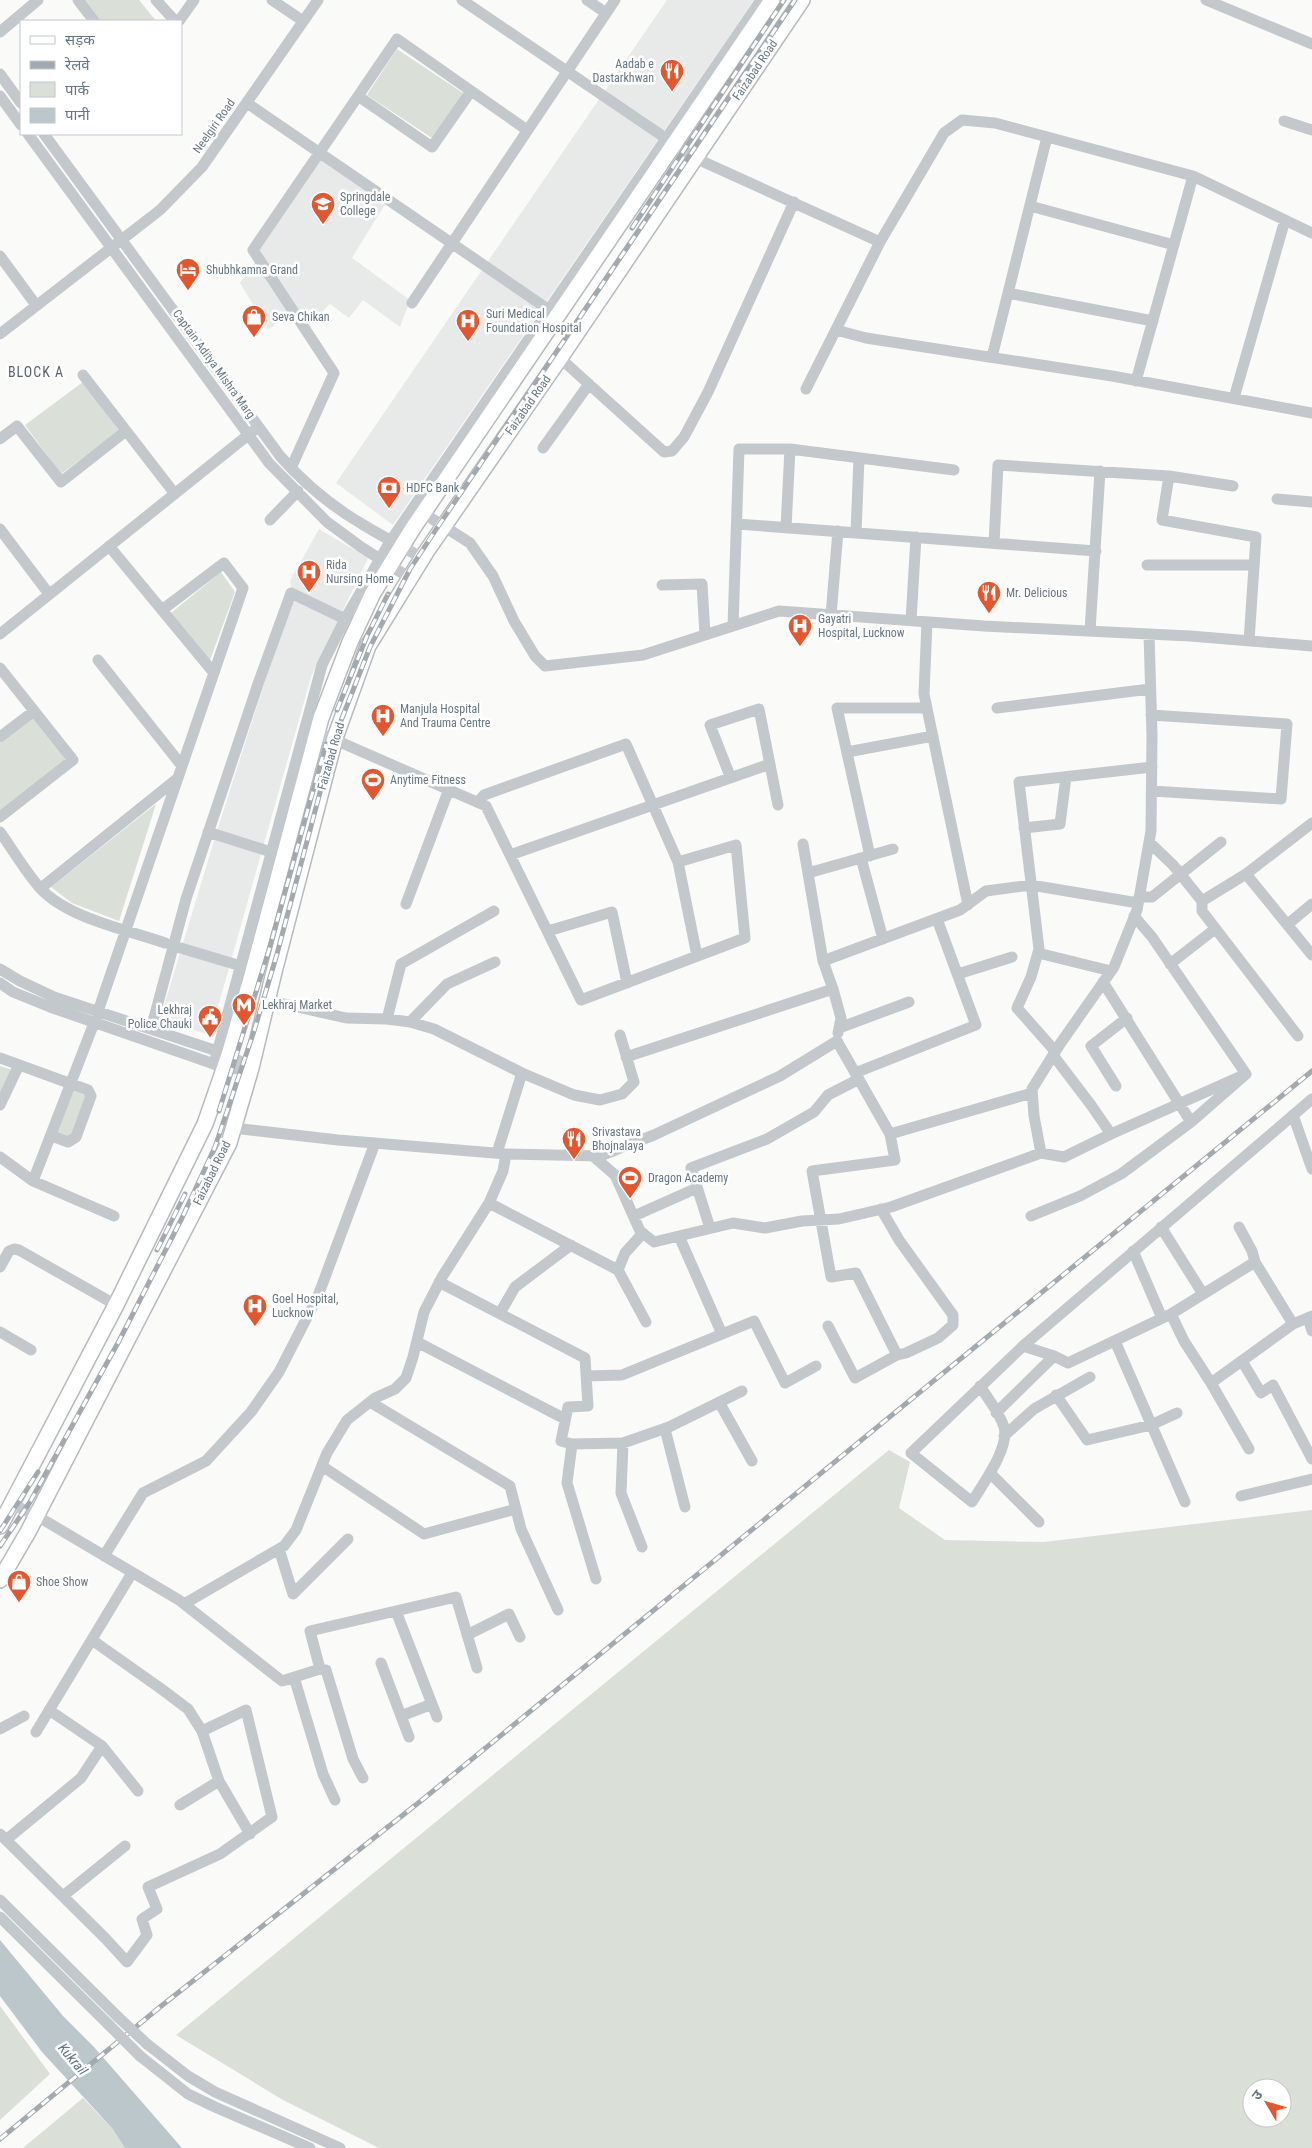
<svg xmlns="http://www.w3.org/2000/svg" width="1312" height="2148" viewBox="0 0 1312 2148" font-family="'Roboto Condensed','Noto Sans Devanagari',sans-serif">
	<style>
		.built { fill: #e8e9e9 }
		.green { fill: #dadfd7; fill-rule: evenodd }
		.water { fill: #bbc7cb }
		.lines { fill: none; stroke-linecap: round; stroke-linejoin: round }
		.major-casing { stroke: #b5babe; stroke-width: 18 }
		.minor { stroke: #c3c8cc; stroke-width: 11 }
		.major { stroke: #fff; stroke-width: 15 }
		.rail-casing { stroke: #a2aab0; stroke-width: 5 }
		.rail { stroke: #fff; stroke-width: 3; stroke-dasharray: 9; stroke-linecap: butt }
		.minor-bridge { stroke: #c3c8cc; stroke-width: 11 }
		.labels { text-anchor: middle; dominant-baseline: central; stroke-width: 5; stroke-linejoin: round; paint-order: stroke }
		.poi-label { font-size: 12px; fill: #657683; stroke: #fff; text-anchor: start }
		.street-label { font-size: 12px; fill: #657683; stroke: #fff }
		.neighbourhood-label { font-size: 14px; letter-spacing: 1px; fill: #57646e; stroke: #fff }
		.water-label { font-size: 14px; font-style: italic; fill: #60757c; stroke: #fff }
	</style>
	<rect width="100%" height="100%" fill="#fafaf8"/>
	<path class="built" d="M 667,0 L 754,0 L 393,525 L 336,483 Z
		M 321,157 L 387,201 L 352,258 L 410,300 L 400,327 L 363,300 L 349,318 L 330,304 L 309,325 L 299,310 L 268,329 L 240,283 L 261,253 L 257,248 Z
		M 319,529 L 368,558 L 311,677 L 210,1035 L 160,1019 L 217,831 L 279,637 L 294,601 L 290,581 Z"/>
	<path class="green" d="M 77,0 L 139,0 L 156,21 L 92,21 Z
		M 397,49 L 463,93 L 432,138 L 367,95 Z
		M 83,382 L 119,431 L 61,474 L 25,425 Z
		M 221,572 L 235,592 L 210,660 L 171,613 Z
		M 34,717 L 66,760 L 0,810 L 0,743 Z
		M 156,804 L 119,921 L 72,903 L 51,887 Z
		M 0,1066 L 13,1070 L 0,1098 Z
		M 72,1090 L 87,1096 L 70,1138 L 55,1133 Z
		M 889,1450 L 910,1462 L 899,1508 L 945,1540 L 1044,1542 L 1312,1510 L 1312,2148 L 379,2148 L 283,2100 L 176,2035 ZM 1252,2088 L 1282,2088 L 1282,2118 L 1252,2118 Z
		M 0,2006 L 50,2074 L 0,2120 Z
		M 83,2098 L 112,2128 L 125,2148 L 23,2148 Z"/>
	<path class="water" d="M 0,1940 L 63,2016 L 94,2047 L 182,2148 L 125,2148 L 112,2128 L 42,2052 L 0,1996 Z"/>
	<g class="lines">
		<defs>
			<path id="major" d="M 0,1526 L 116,1305 L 205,1124 L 229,1055 L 252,975 L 321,718 L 350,642 L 373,593 L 413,528 L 772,0
				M 0,1580 L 28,1532 L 229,1143 L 251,1068 L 274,972 L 335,738 L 368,646 L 426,552 L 560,358 L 802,0"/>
		</defs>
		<use href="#major" class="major-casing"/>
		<path class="minor" d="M 78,0 L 94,21
			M 156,0 L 175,21
			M 272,0 L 303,21
			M 462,0 L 695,158 L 880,242 L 944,133 L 962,120 L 995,123 L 1193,176 L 1312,233
			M 587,0 L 606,13
			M 1206,0 L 1312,44
			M 179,21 L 194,0
			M 0,32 L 38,0
			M 0,74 L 21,103
			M 0,96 L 21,125
			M 358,96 L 432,147 L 471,91
			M 247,103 L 555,314
			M 1284,121 L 1312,130
			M 28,134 L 269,463 L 327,522 L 361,547 L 410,578
			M 44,134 L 280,456 C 303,482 331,506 362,524 C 381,536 402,546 422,558
			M 1030,206 L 1174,245
			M 0,256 L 36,305
			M 1008,293 L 1153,321
			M 412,303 L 615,0
			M 836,330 L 866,338 L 1112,376 L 1312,413
			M 0,334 L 160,210 L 202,167 L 318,0
			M 992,357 L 1047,137
			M 560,358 L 664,452 L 672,451 L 684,437 L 708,392 L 794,202
			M 83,375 L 175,494
			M 1136,381 L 1193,176
			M 806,389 L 880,242
			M 1234,398 L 1285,220
			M 0,439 L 17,426 L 61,482 L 126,431
			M 543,448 L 589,384
			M 291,468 L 334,373 L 253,250 L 397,39 L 527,130
			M 1169,476 L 1162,520 L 1256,537 L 1249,641
			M 1277,499 L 1312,502
			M 423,513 L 470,543 L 493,576 L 514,621 L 535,656 L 545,666 L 643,655 L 779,611 L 984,626 L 1190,636 L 1312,646
			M 270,520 L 298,491
			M 737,524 L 1096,551
			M 786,527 L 790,449
			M 0,529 L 49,594
			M 856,533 L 859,458
			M 994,543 L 998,465 L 1169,476 L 1233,486
			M 109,546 L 214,673
			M 1147,565 L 1254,565
			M 662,585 L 702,584 L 705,635
			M 831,615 L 838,531
			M 911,620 L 916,537
			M 927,622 L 924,694 L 968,905
			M 733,626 L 739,449 L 790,449 L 954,470
			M 1090,631 L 1100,471
			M 0,634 L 253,431
			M 98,660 L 182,766
			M 0,668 L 73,760 L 0,817
			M 997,708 L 1150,689
			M 1151,715 L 1287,724 L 1281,799 L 1152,791
			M 317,732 L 486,806 L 581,1000 L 745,938 L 736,845 L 678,862
			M 0,737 L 34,711
			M 847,752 L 933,736
			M 730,776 L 710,725 L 759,709 L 778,805
			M 478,802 L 484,795 L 626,744 L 678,862 L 697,956
			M 1024,828 L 1060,824 L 1066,777
			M 0,832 C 13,850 25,871 40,888 C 67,918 128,930 165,943
			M 208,832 L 271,852
			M 1149,842 L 1173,865 L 1202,901 L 1202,911 L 1298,1036
			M 510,855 L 770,764
			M 870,856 L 837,708 L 927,708
			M 861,858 L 883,939
			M 808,873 L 893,849
			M 1246,874 L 1312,955
			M 41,888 L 178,778
			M 1139,897 L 1152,897 L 1221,842
			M 1202,901 L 1246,874 L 1312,823
			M 406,904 L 449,789
			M 1134,916 L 1152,937 L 1246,1074 L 1191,1122
			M 1288,924 L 1312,904
			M 548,931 L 612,912 L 627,983
			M 174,946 L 241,966
			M 1038,953 L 1111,971
			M 823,961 L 960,910 L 986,891 L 1031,885 L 1138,903
			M 1170,964 L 1215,929
			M 0,969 L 20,981 L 54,997 L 229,1055 L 251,1068
			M 958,974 L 1012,957
			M 0,983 L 13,992 L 50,1007 L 214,1064 L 223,1069 L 251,1068
			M 833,989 L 841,1018 L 838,1033
			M 267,1000 L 346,1018 L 387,1019 L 410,1022 L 434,1029 L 522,1073 L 574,1095 L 600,1100 L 622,1094 L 634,1082 L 620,1035
			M 387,1019 L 401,964 L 494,911
			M 410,1022 L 447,984 L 495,962
			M 839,1028 L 909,1002
			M 151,1029 L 186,899 L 259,681 L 291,593 L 345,619
			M 1055,1051 L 1017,1008 L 1031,977 L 1039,949 L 1019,782 L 1152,767
			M 1053,1055 L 1091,1105 L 1111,1134
			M 626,1057 L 833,989 L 823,961 L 803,844
			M 0,1058 L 88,1090 L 91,1096 L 76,1137 L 68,1142 L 52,1136
			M 214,1064 L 322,665 L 345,619 L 391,540 L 761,0
			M 855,1073 L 976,1025 L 937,919
			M 1116,1086 L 1091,1046 L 1127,1018
			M 0,1105 L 19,1065
			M 1293,1115 L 1312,1169
			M 233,1128 L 338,1140 L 506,1154 L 600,1156 L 654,1135 L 780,1076 L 837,1041 L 890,1134 L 895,1160 L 812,1171 L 831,1277 L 856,1273 L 897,1355
			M 890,1134 L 1032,1093
			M 497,1153 L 522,1073
			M 1041,1153 L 1034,1116 L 1032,1089 L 1060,1044 L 1114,967 L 1137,910 L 1151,831 L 1152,735 L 1149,634
			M 593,1156 L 615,1175 L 640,1231 L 654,1242 L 733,1223 L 765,1228 L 802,1221 L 839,1219 L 891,1207 L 1041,1153 L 1064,1157 L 1111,1134 L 1246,1074
			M 0,1157 L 33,1181 L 114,1216
			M 33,1181 L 94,1023 L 243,588 L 224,563 L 162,610
			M 489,1203 L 618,1270
			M 634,1216 L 697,1188
			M 1031,1216 L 1080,1196 L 1121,1174 L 1191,1122 L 1103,982
			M 1161,1227 L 1203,1294
			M 1239,1227 L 1252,1251 L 1255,1262 L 1293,1324
			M 710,1228 L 691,1168 L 767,1139 L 814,1112 L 828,1095 L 859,1079
			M 643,1233 L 625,1253 L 618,1270 L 646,1322
			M 679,1236 L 722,1334
			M 1133,1251 L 1162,1318
			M 0,1267 L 9,1251 L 14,1249 L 19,1250 L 116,1305
			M 439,1282 L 585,1358 L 588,1406 L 568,1407 L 561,1441 L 572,1444 L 623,1443 L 669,1427 L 742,1391
			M 500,1313 L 515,1287 L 571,1245
			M 1171,1314 L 1184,1341 L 1211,1383 L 1249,1449
			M 1308,1318 L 1312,1331
			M 828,1326 L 855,1378 L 897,1355 L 906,1353 L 938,1338 L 953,1325 L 953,1315 L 899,1240 L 881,1209
			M 0,1332 L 31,1350
			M 1115,1341 L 1185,1502
			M 417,1342 L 565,1419
			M 1023,1346 L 1054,1356 L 1068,1363 L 1171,1314 L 1255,1262
			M 1242,1361 L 1261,1393 L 1273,1385 L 1312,1459
			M 586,1376 L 622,1375 L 754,1321 L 785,1383 L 816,1366
			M 1211,1383 L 1293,1324 L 1312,1316
			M 980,1386 C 988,1399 1000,1413 1004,1427 C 1010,1448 982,1485 972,1502 L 911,1453 L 1023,1346 L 1312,1099
			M 1056,1395 L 1087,1440 L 1151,1425 L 1177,1413
			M 370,1402 L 510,1486 L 521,1529 L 558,1610
			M 719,1402 L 752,1461
			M 996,1413 L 1054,1356
			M 665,1429 L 685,1507
			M 1004,1436 L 1034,1409 L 1090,1377
			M 623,1443 L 621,1493 L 642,1547
			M 572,1444 L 567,1483 L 596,1579
			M 322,1466 L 424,1534 L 516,1509
			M 990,1473 L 1039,1522
			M 1241,1496 L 1312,1479
			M 12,1504 L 37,1516 L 179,1600 L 282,1681 L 320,1669 L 310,1631 L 456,1597 L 477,1668
			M 279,1549 L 293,1594 L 348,1539
			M 104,1556 L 143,1493 L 206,1461 L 251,1412 L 279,1372 L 318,1296 L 375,1143
			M 184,1604 L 284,1546 L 296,1530 L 327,1453 L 347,1420 L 375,1398 L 395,1389 L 406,1378 L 413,1357 L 424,1312 L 442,1277 L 489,1203 L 503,1171 L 506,1154
			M 396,1611 L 437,1717
			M 467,1635 L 509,1614 L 520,1637
			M 92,1640 L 160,1688 L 188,1709 L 202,1731 L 219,1781 L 250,1834
			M 381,1663 L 409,1737
			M 320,1669 L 326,1670 L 353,1759 L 363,1778
			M 294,1677 L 323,1774 L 335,1800
			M 49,1710 L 102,1746 L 138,1791
			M 401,1716 L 432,1704
			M 0,1729 L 24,1716
			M 36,1732 L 132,1573
			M 180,1805 L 219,1781
			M 0,1834 L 105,1938 L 127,1962 L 147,1935 L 142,1919 L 157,1909 L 148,1887 L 220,1854 L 272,1817 L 246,1710 L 202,1731
			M 6,1840 L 81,1778 L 102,1746
			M 63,1896 L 125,1846
			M 0,1900 L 118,2017
			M 0,1917 L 108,2024
			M 147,2044 L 188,2076 L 215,2092 L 340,2148
			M 140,2056 L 188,2094 L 215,2107 L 310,2148"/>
		<use href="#major" class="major"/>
		<defs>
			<path id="rail" d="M 632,228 L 784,0
				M 337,710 L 367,636 L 388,594
				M 219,1111 L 269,950 L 326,744
				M 157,1250 L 185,1194
				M 0,1531 L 38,1472
				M 0,1546 L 30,1502 L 119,1341 L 182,1218 L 215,1147 L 254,1031 L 277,954 L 335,736 L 370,647 L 410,569 L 435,531 L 795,0
				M 0,2139 L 160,2007 L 422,1800 L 1312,1071"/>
		</defs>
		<use href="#rail" class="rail-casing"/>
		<use href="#rail" class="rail"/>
		<path class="minor-bridge" d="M 118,2017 L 147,2044
			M 108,2024 L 140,2056"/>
	</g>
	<defs>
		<symbol id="restaurant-pin" viewBox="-11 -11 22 30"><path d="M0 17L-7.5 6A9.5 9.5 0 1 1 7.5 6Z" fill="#e4572e" stroke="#fff"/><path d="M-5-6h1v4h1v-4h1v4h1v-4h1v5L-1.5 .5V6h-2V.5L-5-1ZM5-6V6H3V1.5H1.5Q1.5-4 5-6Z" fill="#fff"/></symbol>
		<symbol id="school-pin" viewBox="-11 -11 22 30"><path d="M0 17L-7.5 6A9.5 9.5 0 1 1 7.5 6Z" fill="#e4572e" stroke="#fff"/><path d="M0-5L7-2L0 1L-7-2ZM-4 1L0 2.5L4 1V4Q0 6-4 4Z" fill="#fff"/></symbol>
		<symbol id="hotel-pin" viewBox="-11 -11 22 30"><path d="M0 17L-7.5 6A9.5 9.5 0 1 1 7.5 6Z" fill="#e4572e" stroke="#fff"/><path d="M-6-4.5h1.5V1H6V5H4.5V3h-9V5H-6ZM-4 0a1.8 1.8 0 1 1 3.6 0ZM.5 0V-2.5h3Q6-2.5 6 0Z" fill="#fff"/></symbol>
		<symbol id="shop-pin" viewBox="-11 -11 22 30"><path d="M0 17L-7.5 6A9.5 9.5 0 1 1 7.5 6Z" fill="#e4572e" stroke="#fff"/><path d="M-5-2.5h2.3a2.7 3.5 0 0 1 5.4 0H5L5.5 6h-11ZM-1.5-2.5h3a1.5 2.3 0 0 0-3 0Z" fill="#fff"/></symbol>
		<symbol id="hospital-pin" viewBox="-11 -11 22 30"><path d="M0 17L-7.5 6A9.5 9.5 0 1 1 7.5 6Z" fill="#e4572e" stroke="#fff"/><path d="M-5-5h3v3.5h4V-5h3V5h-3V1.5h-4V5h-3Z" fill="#fff"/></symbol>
		<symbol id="bank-pin" viewBox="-11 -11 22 30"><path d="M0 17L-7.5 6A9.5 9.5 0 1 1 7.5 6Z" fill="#e4572e" stroke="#fff"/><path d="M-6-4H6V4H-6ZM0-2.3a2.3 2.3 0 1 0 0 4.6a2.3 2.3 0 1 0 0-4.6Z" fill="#fff"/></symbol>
		<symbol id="stadium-pin" viewBox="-11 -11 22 30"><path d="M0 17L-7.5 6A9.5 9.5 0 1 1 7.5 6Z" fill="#e4572e" stroke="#fff"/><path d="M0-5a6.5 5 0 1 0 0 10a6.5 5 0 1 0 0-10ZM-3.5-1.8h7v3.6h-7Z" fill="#fff"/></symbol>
		<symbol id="metro-pin" viewBox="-11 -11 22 30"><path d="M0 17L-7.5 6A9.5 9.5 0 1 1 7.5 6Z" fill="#e4572e" stroke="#fff"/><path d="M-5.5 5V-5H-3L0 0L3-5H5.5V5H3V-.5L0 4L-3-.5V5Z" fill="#fff"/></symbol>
		<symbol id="civic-pin" viewBox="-11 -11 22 30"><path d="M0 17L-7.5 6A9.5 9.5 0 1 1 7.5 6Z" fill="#e4572e" stroke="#fff"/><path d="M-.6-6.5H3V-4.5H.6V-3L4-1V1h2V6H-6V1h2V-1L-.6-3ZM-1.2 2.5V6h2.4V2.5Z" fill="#fff"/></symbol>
	</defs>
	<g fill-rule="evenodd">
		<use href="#restaurant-pin" x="658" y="57" width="28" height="38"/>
		<use href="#school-pin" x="309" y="190" width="28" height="38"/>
		<use href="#hotel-pin" x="174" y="256" width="28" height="38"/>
		<use href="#shop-pin" x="240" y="303" width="28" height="38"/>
		<use href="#hospital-pin" x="454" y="307" width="28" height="38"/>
		<use href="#bank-pin" x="375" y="474" width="28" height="38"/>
		<use href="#hospital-pin" x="295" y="558" width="28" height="38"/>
		<use href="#restaurant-pin" x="975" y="579" width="28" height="38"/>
		<use href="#hospital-pin" x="786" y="612" width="28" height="38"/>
		<use href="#hospital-pin" x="369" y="702" width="28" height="38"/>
		<use href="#stadium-pin" x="359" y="766" width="28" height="38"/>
		<use href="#metro-pin" x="230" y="991" width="28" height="38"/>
		<use href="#civic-pin" x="196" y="1003" width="28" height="38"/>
		<use href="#restaurant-pin" x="560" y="1125" width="28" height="38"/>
		<use href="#stadium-pin" x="616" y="1164" width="28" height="38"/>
		<use href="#hospital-pin" x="241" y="1292" width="28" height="38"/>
		<use href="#shop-pin" x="5" y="1568" width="28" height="38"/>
	</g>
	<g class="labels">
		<g class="poi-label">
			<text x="654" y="64" text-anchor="end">Aadab e<tspan x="654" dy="14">Dastarkhwan</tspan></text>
			<text x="340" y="197">Springdale<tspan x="340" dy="14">College</tspan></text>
			<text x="206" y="270">Shubhkamna Grand</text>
			<text x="486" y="314">Suri Medical<tspan x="486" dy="14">Foundation Hospital</tspan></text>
			<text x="272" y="317">Seva Chikan</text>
			<text x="406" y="488">HDFC Bank</text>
			<text x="326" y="565">Rida<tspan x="326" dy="14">Nursing Home</tspan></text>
			<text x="1006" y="593">Mr. Delicious</text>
			<text x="818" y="619">Gayatri<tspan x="818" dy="14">Hospital, Lucknow</tspan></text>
			<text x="400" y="709">Manjula Hospital<tspan x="400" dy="14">And Trauma Centre</tspan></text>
			<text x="390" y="780">Anytime Fitness</text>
			<text x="262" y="1005">Lekhraj Market</text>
			<text x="192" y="1010" text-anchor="end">Lekhraj<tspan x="192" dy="14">Police Chauki</tspan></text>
			<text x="592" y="1132">Srivastava<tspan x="592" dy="14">Bhojnalaya</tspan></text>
			<text x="648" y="1178">Dragon Academy</text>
			<text x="272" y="1299">Goel Hospital,<tspan x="272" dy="14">Lucknow</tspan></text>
			<text x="36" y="1582">Shoe Show</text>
		</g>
		<g class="street-label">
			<text transform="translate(755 70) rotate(-56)">Faizabad Road</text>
			<text transform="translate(214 126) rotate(-55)">Neelgiri Road</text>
			<text transform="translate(214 364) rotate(54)">Captain Aditya Mishra Marg</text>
			<text transform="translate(528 405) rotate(-55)">Faizabad Road</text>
			<text transform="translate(331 756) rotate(-74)">Faizabad Road</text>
			<text transform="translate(212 1173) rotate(-64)">Faizabad Road</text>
		</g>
		<g class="neighbourhood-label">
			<text x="36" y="372">BLOCK A</text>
		</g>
		<g class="water-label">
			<text transform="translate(73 2059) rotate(50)">Kukrail</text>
		</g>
	</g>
	<rect x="20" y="20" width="162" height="115" fill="#ffffff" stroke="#c1c8cd"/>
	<rect x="30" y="36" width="25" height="8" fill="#ffffff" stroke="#c1c8cd"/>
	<text x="65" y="45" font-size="15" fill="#657683">सड़क</text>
	<rect x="30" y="61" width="25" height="8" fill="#a2aab0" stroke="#c1c8cd"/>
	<text x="65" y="70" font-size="15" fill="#657683">रेलवे</text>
	<rect x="30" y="82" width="25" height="15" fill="#dadfd7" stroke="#c1c8cd"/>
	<text x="65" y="95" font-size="15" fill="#657683">पार्क</text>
	<rect x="30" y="108" width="25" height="15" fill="#bbc7cb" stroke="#c1c8cd"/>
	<text x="65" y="120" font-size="15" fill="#657683">पानी</text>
	<g transform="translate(1267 2103) rotate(308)"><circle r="24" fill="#ffffff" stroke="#c1c8cd"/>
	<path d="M0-4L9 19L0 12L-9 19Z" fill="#e4572e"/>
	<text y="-8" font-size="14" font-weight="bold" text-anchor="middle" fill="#657683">उ</text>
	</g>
</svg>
